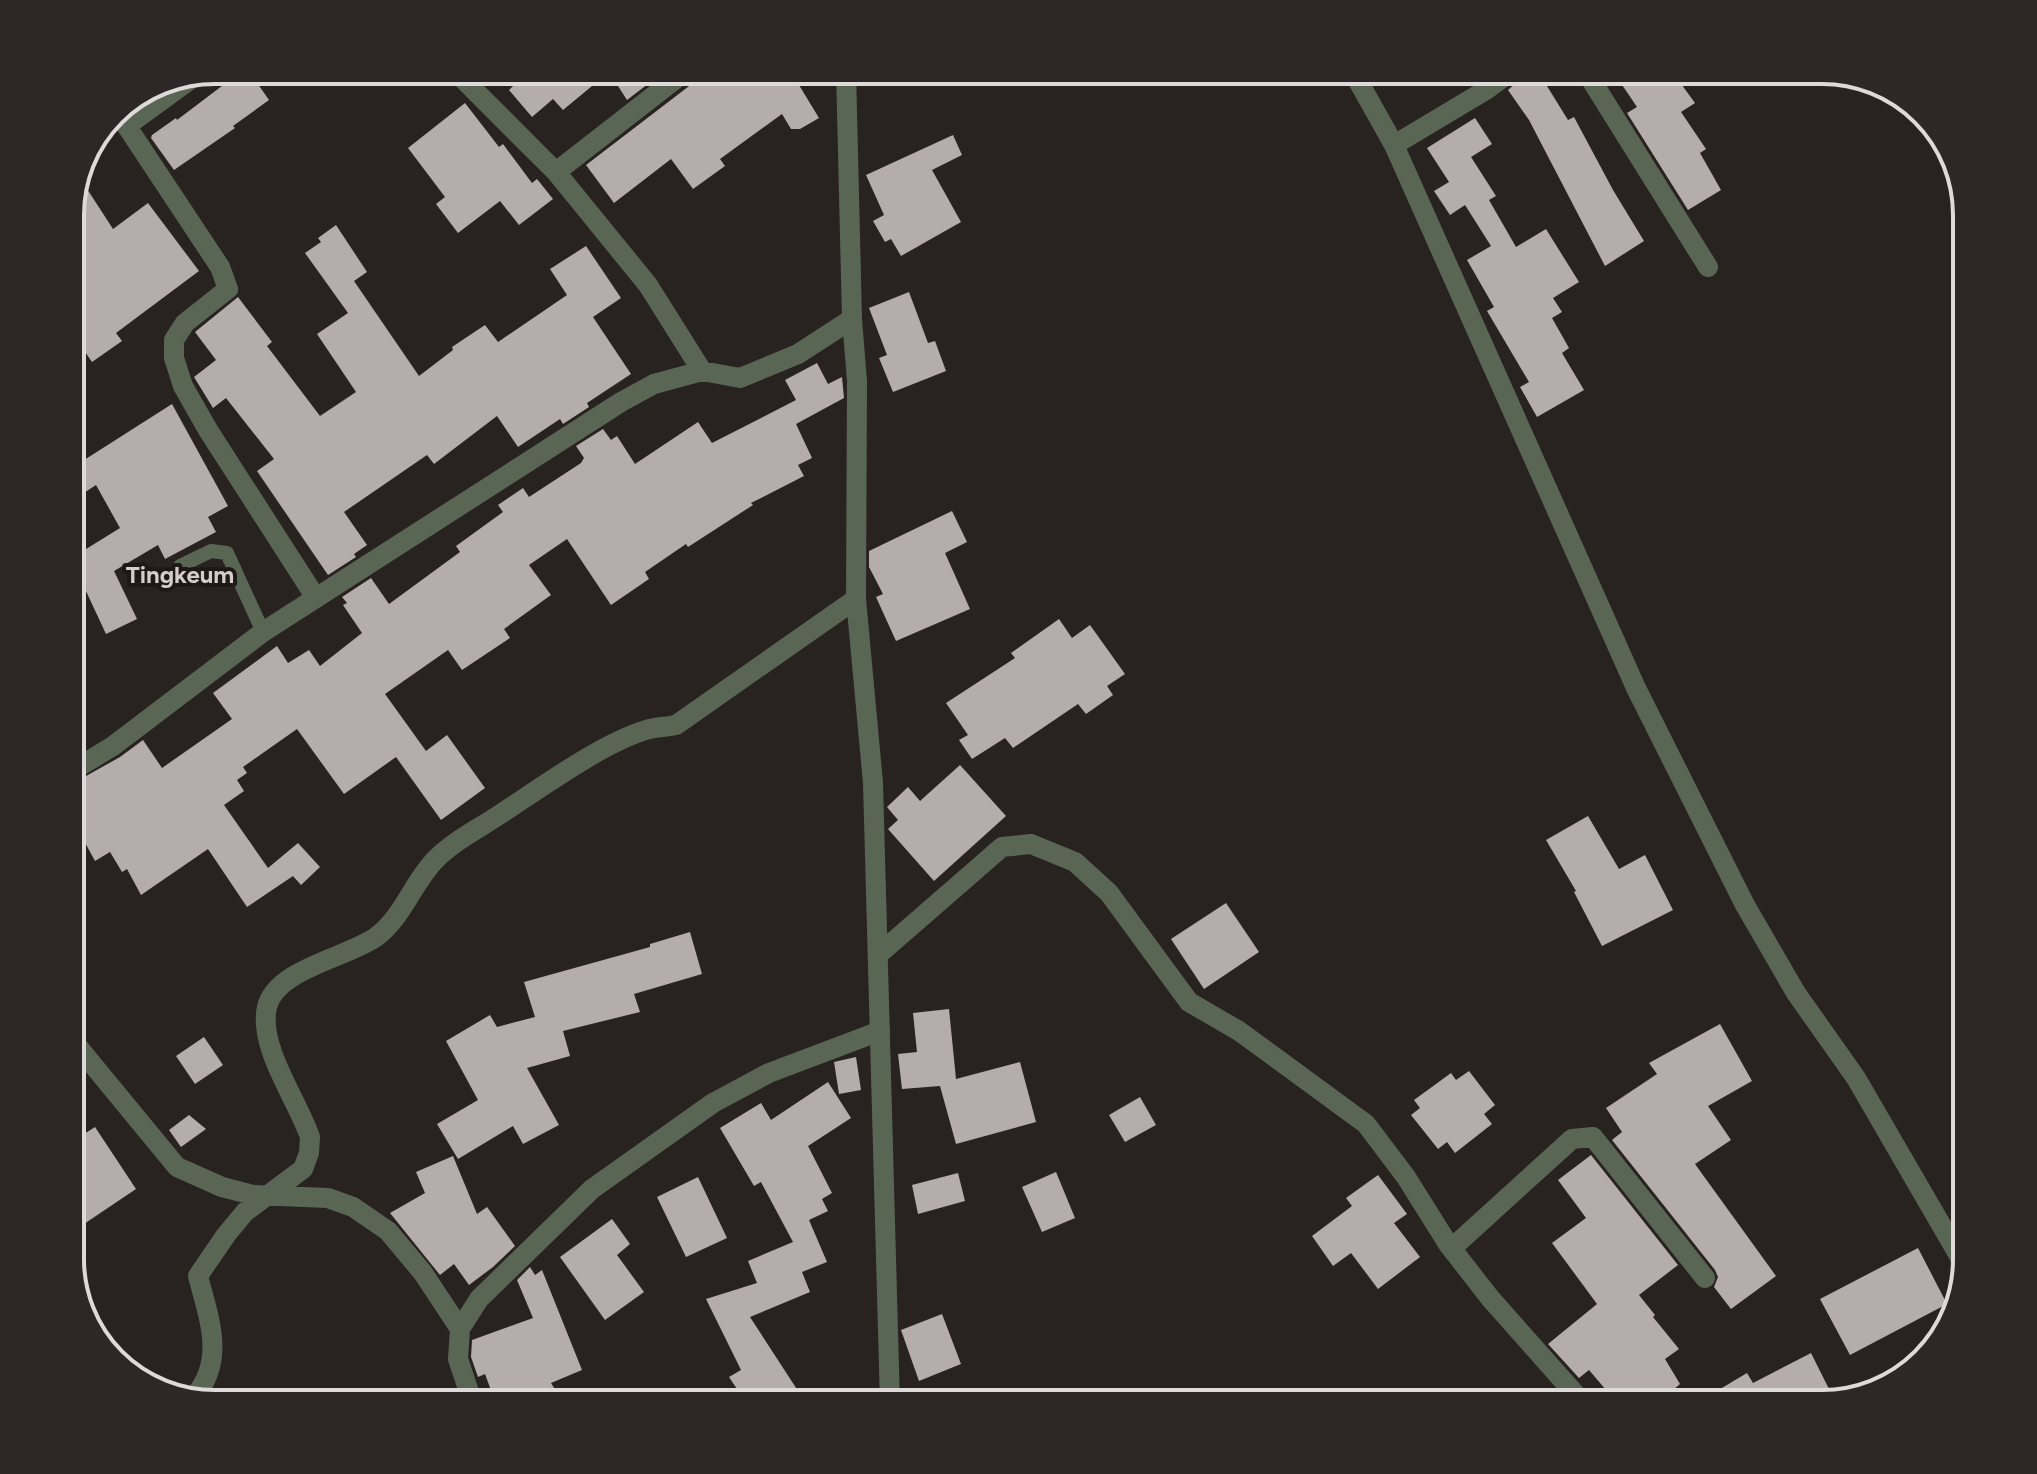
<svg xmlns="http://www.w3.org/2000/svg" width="2037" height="1474" viewBox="0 0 2037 1474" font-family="Figtree,sans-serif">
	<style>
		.building { fill: #b5adab }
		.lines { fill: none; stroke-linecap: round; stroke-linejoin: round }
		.service { stroke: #5a6654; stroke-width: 14 }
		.minor { stroke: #5a6654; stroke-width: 20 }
		.tertiary { stroke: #5a6654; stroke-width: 20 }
		.labels { text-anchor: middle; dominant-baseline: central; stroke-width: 8; stroke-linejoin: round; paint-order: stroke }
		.quarter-label { font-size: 24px; font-weight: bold; fill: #d5cdca; stroke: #1e1917 }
		.rim { fill: none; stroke: #dedad9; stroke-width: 4 }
	</style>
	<rect width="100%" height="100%" fill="#282220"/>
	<path class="building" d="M 243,70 L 248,70 L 269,100 L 233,126 L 235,128 L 174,170 L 151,138 L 152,135 L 176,118 L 177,120 Z
		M 503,70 L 653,70 L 657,77 L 627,100 L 609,72 L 563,110 L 553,99 L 532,117 L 509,90 L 514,85 Z
		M 710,70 L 819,70 L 799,85 L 819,118 L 800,129 L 791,129 L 782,114 L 720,159 L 725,166 L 693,189 L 671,159 L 614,203 L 586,165 Z
		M 1531,70 L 1537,70 L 1568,120 L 1574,117 L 1613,190 L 1644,241 L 1605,266 L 1529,120 L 1508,90 Z
		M 1612,70 L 1671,70 L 1695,103 L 1681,112 L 1706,149 L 1700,153 L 1721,190 L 1688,210 L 1627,113 L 1637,107 Z
		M 465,103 L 499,147 L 503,144 L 532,183 L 537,179 L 553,199 L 519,225 L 500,201 L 458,233 L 436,204 L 445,197 L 408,148 Z
		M 1475,118 L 1492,144 L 1471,157 L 1496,196 L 1489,200 L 1516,247 L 1546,229 L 1579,282 L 1553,298 L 1562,312 L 1552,318 L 1569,348 L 1562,353 L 1584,390 L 1537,417 L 1520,387 L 1529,382 L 1487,311 L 1494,307 L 1467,260 L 1491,246 L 1465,205 L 1450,215 L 1434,191 L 1449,182 L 1427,148 Z
		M 953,135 L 962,155 L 932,170 L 961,222 L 901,256 L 891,239 L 885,242 L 873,221 L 884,215 L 866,175 Z
		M 78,175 L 113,229 L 148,203 L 199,271 L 116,333 L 122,341 L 92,362 L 70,330 L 70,205 Z
		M 336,225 L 367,272 L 354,281 L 419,376 L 453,350 L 452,347 L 485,325 L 498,342 L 567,295 L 550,269 L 586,246 L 621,298 L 593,317 L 631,374 L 587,403 L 589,407 L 563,424 L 560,419 L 518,447 L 497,416 L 434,464 L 427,455 L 344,512 L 367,545 L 354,554 L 356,557 L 328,575 L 257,471 L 274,459 L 226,398 L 213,408 L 194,377 L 216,360 L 195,332 L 238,297 L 272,342 L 267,346 L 320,416 L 356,392 L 317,334 L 348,313 L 305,253 L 321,242 L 318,238 Z
		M 909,292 L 928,343 L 935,341 L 946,371 L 893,392 L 879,358 L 887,355 L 869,308 Z
		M 817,363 L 828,384 L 842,377 L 844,398 L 796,424 L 812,458 L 798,465 L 804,476 L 751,503 L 753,505 L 688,547 L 686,544 L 645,572 L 649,579 L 611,605 L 567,539 L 529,565 L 551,595 L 504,629 L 510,638 L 462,670 L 448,650 L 385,694 L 426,751 L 447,735 L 485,788 L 441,820 L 396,757 L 344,794 L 297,729 L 243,767 L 247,773 L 237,780 L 244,791 L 224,805 L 268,868 L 298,843 L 320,867 L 301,885 L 293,876 L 247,907 L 208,849 L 141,895 L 127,869 L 122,872 L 110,852 L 95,861 L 70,815 L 70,785 L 120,757 L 143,740 L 162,768 L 232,719 L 213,693 L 277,646 L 288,663 L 309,650 L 320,666 L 362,633 L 343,605 L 347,603 L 342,597 L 371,578 L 389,604 L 460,552 L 456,546 L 503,512 L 498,505 L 523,488 L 529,497 L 581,463 L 584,458 L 576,446 L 603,429 L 611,440 L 617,436 L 635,464 L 698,422 L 712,443 L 796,400 L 785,380 Z
		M 172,404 L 228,506 L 208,517 L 216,532 L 165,559 L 158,545 L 114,571 L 137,619 L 106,634 L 85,589 L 70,598 L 70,559 L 120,528 L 96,485 L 70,502 L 70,469 Z
		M 952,511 L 967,542 L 945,553 L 970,609 L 896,641 L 876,597 L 883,594 L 869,567 L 869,551 Z
		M 1059,619 L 1072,638 L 1090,625 L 1125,674 L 1107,686 L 1113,695 L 1086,714 L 1078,704 L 1013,748 L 1005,738 L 972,759 L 959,740 L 968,735 L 946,703 L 1015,658 L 1011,653 Z
		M 960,765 L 1006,816 L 934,881 L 888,829 L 898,820 L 887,807 L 908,787 L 920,801 Z
		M 1588,816 L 1619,869 L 1645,855 L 1673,910 L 1602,946 L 1574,892 L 1576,891 L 1546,840 Z
		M 1226,903 L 1259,952 L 1204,989 L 1171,939 Z
		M 690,932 L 702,974 L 634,994 L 640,1012 L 563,1031 L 570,1056 L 527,1068 L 559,1125 L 523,1144 L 513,1126 L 458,1159 L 437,1124 L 478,1100 L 446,1041 L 490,1015 L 497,1027 L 535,1017 L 524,982 L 650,947 L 650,944 Z
		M 949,1009 L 956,1079 L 1020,1062 L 1036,1122 L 956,1144 L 940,1086 L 902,1089 L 898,1054 L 917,1052 L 913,1013 Z
		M 1720,1024 L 1752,1081 L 1708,1106 L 1731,1140 L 1695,1164 L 1776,1276 L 1731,1309 L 1714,1287 L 1718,1277 L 1715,1270 L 1612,1140 L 1622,1132 L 1606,1108 L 1657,1074 L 1649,1063 Z
		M 204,1037 L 223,1065 L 195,1084 L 176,1056 Z
		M 856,1057 L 861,1090 L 839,1094 L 834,1062 Z
		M 1469,1071 L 1495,1105 L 1484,1114 L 1492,1124 L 1455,1153 L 1447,1142 L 1438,1149 L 1411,1115 L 1420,1108 L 1414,1100 L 1451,1073 L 1456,1080 Z
		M 828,1082 L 851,1118 L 808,1146 L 832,1193 L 822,1199 L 828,1211 L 809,1220 L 827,1262 L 802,1272 L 810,1292 L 750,1317 L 800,1394 L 785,1404 L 747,1404 L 729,1377 L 741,1370 L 706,1299 L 757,1283 L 748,1261 L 793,1242 L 761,1182 L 754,1186 L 720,1128 L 761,1103 L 771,1120 Z
		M 1140,1097 L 1156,1125 L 1125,1142 L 1109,1115 Z
		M 189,1115 L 206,1129 L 181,1147 L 169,1130 Z
		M 95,1127 L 136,1189 L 84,1224 L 70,1203 L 70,1143 Z
		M 1591,1155 L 1678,1265 L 1639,1295 L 1655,1315 L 1653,1317 L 1679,1349 L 1665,1359 L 1680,1384 L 1656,1404 L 1618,1404 L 1589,1370 L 1579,1378 L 1548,1344 L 1597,1304 L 1552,1243 L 1586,1218 L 1558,1180 Z
		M 453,1156 L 477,1214 L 487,1207 L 515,1246 L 493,1267 L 469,1285 L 454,1264 L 440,1275 L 390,1213 L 425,1193 L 416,1172 Z
		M 1056,1172 L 1075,1218 L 1042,1232 L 1022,1187 Z
		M 958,1173 L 965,1201 L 918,1214 L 912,1185 Z
		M 1378,1175 L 1407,1214 L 1394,1223 L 1420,1257 L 1378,1289 L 1351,1253 L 1333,1266 L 1312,1236 L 1352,1206 L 1346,1198 Z
		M 698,1177 L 727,1238 L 686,1257 L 657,1197 Z
		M 612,1219 L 630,1244 L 617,1255 L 644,1292 L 605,1320 L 560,1257 Z
		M 1918,1248 L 1947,1304 L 1850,1355 L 1820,1299 Z
		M 530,1267 L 535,1275 L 542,1270 L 582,1370 L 551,1383 L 564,1404 L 496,1404 L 485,1374 L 478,1377 L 471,1357 L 472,1340 L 533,1318 L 517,1280 Z
		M 942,1314 L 961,1364 L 919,1381 L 901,1330 Z
		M 1811,1353 L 1835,1401 L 1822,1404 L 1695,1404 L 1747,1373 L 1753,1383 Z"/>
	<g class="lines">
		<path class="service" d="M 180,566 L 211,551 L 227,553 L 263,632"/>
		<path class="minor" d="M 454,70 L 556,172 L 648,285 L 702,371
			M 1352,70 L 1394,145 L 1636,688 L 1745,905 L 1796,993 L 1856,1078 L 1965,1266
			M 1585,70 L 1708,267
			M 116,110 L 220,267 L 228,289 L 185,323 L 174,340 L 174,358 L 183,386 L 208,430 L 316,598
			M 128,125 L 191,79
			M 1394,145 L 1486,90 L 1513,70
			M 556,172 L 687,70
			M 70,772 L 113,746 L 263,632 L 621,402 L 654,384 L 702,371 L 740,378 L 798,354 L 852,319
			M 879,954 L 1002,847 L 1031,844 L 1075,862 L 1109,893 L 1189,1002 L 1239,1031 L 1366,1124 L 1406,1177 L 1448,1244 L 1490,1298 L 1584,1404
			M 70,1037 L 177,1167 L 222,1187 L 253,1195 L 328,1198 L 353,1207 L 388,1231 L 423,1273 L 460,1329
			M 1452,1248 L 1572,1139 L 1593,1137 L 1705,1278
			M 194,1397 C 226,1360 209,1319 198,1276 L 226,1235 L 245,1212 L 303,1169 L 309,1153 L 310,1137 C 297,1099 258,1047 267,1007 C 276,969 346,958 376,937 C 403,917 412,884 435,860 C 452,842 478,829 499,815 C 539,789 602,743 646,730 C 655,727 666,727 676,725 L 856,599
			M 473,1404 L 458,1359 L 460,1329 L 479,1299 L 592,1189 L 713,1103 L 769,1073 L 880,1031"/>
		<path class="tertiary" d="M 846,70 L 852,319 L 857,381 L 856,599 L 873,783 L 890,1404"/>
	</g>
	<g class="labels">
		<g class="quarter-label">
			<text x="180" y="574">Tingkeum</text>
		</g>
	</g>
	<path d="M0 0H2037V1474H0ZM215 84H1822A131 131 0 0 1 1953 215V1259A131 131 0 0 1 1822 1390H215A131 131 0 0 1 84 1259V215A131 131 0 0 1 215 84Z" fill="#2d2827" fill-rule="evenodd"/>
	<path class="rim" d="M215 84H1822A131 131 0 0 1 1953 215V1259A131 131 0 0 1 1822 1390H215A131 131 0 0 1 84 1259V215A131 131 0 0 1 215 84Z"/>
</svg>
